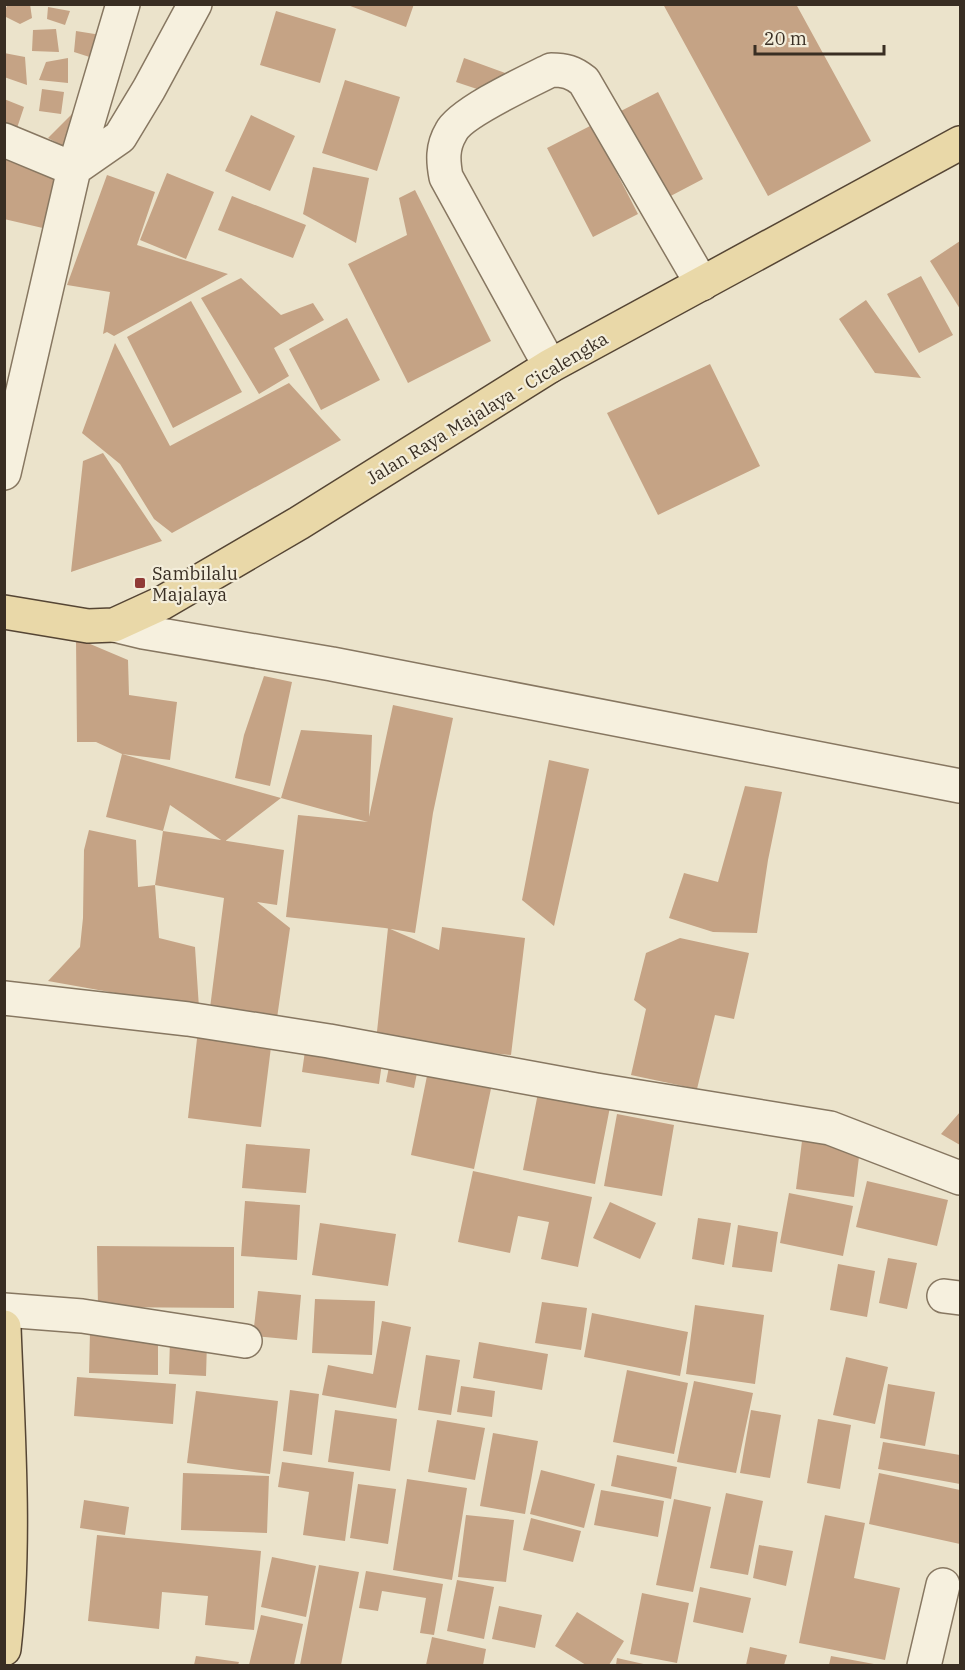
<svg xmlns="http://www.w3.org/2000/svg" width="965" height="1670" viewBox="0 0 965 1670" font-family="'IBM Plex Serif',serif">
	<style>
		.building { fill: #c5a385 }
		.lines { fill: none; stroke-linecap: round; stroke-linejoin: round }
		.minor-casing { stroke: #877761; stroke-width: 36 }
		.major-casing { stroke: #554534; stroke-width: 36 }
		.minor { stroke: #f6f0de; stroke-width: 33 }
		.major { stroke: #e9d8a8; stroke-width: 33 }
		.poi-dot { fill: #903a36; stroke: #f3edda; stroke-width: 2 }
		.labels { text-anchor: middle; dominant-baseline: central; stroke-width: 4.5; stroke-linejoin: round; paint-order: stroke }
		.street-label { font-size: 18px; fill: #392e23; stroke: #f3edda }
		.poi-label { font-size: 18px; fill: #392e23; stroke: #f3edda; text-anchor: start }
	</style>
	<rect width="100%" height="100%" fill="#ebe3cb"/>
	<path class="building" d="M 8,4 L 30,4 L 32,18 L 20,24 L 4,16 L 4,12 Z
		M 345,4 L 414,4 L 406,27 Z
		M 663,4 L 796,4 L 871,141 L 768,196 Z
		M 48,7 L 70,11 L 65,25 L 47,19 Z
		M 276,11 L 336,29 L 320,83 L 260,65 Z
		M 56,29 L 59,52 L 32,51 L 33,30 Z
		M 76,31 L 101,35 L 102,61 L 74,52 Z
		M 4,53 L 25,57 L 27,85 L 4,77 Z
		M 68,58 L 68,83 L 39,80 L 46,62 Z
		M 464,58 L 511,75 L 486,92 L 456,82 Z
		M 345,80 L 400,97 L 377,171 L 322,153 Z
		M 42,89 L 64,92 L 61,114 L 39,111 Z
		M 658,92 L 703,179 L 663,200 L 617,113 Z
		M 4,99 L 24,107 L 14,137 L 4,133 Z
		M 74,112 L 78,154 L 48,138 Z
		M 251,115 L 295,136 L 270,191 L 225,171 Z
		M 592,125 L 638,214 L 593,237 L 547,148 Z
		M 4,151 L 66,172 L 47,229 L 4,219 Z
		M 313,167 L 369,178 L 356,243 L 303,214 Z
		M 167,173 L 214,192 L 186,259 L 140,240 Z
		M 107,175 L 155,192 L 137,245 L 228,274 L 114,336 L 107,332 L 103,334 L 110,292 L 67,285 Z
		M 415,190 L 491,341 L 408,383 L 348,264 L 407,235 L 399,198 Z
		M 232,196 L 306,225 L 293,258 L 218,230 Z
		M 960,241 L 960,309 L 930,261 Z
		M 921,276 L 953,335 L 919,353 L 887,294 Z
		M 241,278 L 281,315 L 313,303 L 324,320 L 274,348 L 289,376 L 259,394 L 201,298 Z
		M 866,300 L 921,378 L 875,373 L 839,319 Z
		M 191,301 L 242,392 L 173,428 L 127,337 Z
		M 347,318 L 380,380 L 321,410 L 289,349 Z
		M 115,343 L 170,446 L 289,383 L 341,440 L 172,533 L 154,519 L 120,464 L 82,433 Z
		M 710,364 L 760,466 L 658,515 L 607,413 Z
		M 103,453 L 162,541 L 71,572 L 83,461 Z
		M 76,638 L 128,660 L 129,695 L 177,702 L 170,760 L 122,754 L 96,742 L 77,742 Z
		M 264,676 L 292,682 L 270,786 L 235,778 L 244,735 Z
		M 393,705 L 453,718 L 433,813 L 415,933 L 385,928 L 286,917 L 298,815 L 368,822 L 281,798 L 301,730 L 372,735 L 369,817 Z
		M 122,754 L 281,798 L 224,842 L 170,805 L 163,831 L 106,817 Z
		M 549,760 L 589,769 L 554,926 L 522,900 Z
		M 745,786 L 782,792 L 768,860 L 757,933 L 713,932 L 669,918 L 684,873 L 718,882 Z
		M 89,830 L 136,840 L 138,887 L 155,885 L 159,938 L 195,947 L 199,1008 L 48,981 L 80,947 L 83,918 L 84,850 Z
		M 163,831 L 284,850 L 277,905 L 257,902 L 290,928 L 277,1018 L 210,1008 L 224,898 L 155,885 Z
		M 442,927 L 525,938 L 511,1055 L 376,1041 L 388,928 L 439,950 Z
		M 680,938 L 749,953 L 734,1019 L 715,1015 L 697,1089 L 631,1075 L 646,1009 L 634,1000 L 646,953 Z
		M 198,1030 L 272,1039 L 261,1127 L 188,1118 Z
		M 306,1044 L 383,1056 L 379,1084 L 302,1072 Z
		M 391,1057 L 419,1063 L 414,1088 L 386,1082 Z
		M 428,1071 L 492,1084 L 474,1169 L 411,1155 Z
		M 538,1093 L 610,1107 L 595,1184 L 523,1170 Z
		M 960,1112 L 960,1145 L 941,1134 Z
		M 617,1114 L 674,1125 L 662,1196 L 604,1186 Z
		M 802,1141 L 860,1149 L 854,1197 L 796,1189 Z
		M 246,1144 L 310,1149 L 306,1193 L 242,1188 Z
		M 473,1171 L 592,1197 L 578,1267 L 541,1259 L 549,1222 L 518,1216 L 510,1253 L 458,1242 Z
		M 867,1181 L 948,1200 L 937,1246 L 856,1227 Z
		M 789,1193 L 853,1206 L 843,1256 L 780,1243 Z
		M 245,1201 L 300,1205 L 297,1260 L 241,1256 Z
		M 610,1202 L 656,1223 L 640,1259 L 593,1238 Z
		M 698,1218 L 731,1223 L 724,1265 L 692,1259 Z
		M 320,1223 L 396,1234 L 388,1286 L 312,1275 Z
		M 738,1225 L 778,1232 L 772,1272 L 732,1267 Z
		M 97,1246 L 234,1247 L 234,1308 L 98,1307 Z
		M 888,1258 L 917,1263 L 907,1309 L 879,1303 Z
		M 838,1264 L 875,1271 L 867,1317 L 830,1310 Z
		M 258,1291 L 301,1295 L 297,1340 L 253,1336 Z
		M 315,1299 L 375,1301 L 372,1355 L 312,1353 Z
		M 542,1302 L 587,1308 L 581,1350 L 535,1343 Z
		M 695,1305 L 764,1315 L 755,1384 L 686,1374 Z
		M 592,1313 L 688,1332 L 680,1376 L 584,1357 Z
		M 382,1321 L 411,1327 L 396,1408 L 322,1395 L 328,1365 L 373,1374 Z
		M 90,1332 L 158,1334 L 158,1375 L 89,1373 Z
		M 170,1340 L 207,1342 L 206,1376 L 169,1374 Z
		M 479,1342 L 548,1354 L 542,1390 L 473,1378 Z
		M 426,1355 L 460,1360 L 451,1415 L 418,1410 Z
		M 846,1357 L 888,1367 L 875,1424 L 833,1415 Z
		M 627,1370 L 688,1383 L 674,1454 L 613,1442 Z
		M 77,1377 L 176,1384 L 173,1424 L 74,1416 Z
		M 694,1381 L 753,1393 L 736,1473 L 677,1462 Z
		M 888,1384 L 935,1392 L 925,1446 L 880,1438 Z
		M 461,1386 L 495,1391 L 492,1417 L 457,1412 Z
		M 290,1390 L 319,1394 L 312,1455 L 283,1451 Z
		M 196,1391 L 278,1401 L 270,1474 L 187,1463 Z
		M 335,1410 L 397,1419 L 390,1471 L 328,1462 Z
		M 751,1410 L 781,1415 L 770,1478 L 740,1473 Z
		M 818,1419 L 851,1425 L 840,1489 L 807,1483 Z
		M 437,1420 L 485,1428 L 475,1480 L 428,1472 Z
		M 493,1433 L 538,1441 L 525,1514 L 480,1506 Z
		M 883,1442 L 960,1455 L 960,1484 L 878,1469 Z
		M 617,1455 L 677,1467 L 671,1499 L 611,1486 Z
		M 282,1462 L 354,1472 L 345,1541 L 303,1535 L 309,1492 L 278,1487 Z
		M 541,1470 L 595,1484 L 584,1528 L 530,1514 Z
		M 183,1473 L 269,1476 L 267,1533 L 181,1530 Z
		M 879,1473 L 960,1490 L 960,1544 L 869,1524 Z
		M 407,1479 L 467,1488 L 452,1580 L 393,1570 Z
		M 358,1484 L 396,1489 L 388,1544 L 350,1538 Z
		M 601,1490 L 664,1501 L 658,1537 L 594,1525 Z
		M 726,1493 L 763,1501 L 748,1575 L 710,1568 Z
		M 674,1499 L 711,1507 L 693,1592 L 656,1585 Z
		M 84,1500 L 129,1507 L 125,1535 L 80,1528 Z
		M 466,1515 L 514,1520 L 506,1582 L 458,1577 Z
		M 825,1515 L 865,1523 L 854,1578 L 900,1588 L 885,1660 L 799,1643 Z
		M 531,1518 L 581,1531 L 573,1562 L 523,1550 Z
		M 97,1535 L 261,1551 L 254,1630 L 205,1625 L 208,1596 L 162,1592 L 159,1629 L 88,1621 Z
		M 759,1545 L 793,1551 L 786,1586 L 753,1578 Z
		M 272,1557 L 316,1566 L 306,1617 L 261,1607 Z
		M 319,1565 L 359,1572 L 341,1665 L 300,1665 Z
		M 366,1571 L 443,1584 L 434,1635 L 420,1633 L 426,1598 L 382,1591 L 378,1611 L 359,1608 Z
		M 457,1580 L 494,1587 L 484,1639 L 447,1631 Z
		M 700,1587 L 751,1598 L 743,1633 L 693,1622 Z
		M 642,1593 L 689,1603 L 677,1663 L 630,1654 Z
		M 499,1606 L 542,1615 L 535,1648 L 492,1639 Z
		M 577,1612 L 624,1641 L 609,1665 L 586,1665 L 555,1646 Z
		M 261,1615 L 303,1624 L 294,1665 L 249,1665 Z
		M 432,1637 L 486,1649 L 483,1665 L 426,1665 Z
		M 750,1647 L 787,1655 L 784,1665 L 746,1665 Z
		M 196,1656 L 239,1662 L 238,1665 L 194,1665 Z
		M 831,1656 L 874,1664 L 874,1665 L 829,1665 Z
		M 617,1658 L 648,1665 L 616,1665 Z"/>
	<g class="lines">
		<defs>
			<path id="minor" d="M 4,140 L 74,169 L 120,137 L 149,89 L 195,4
				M 550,366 L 446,177 C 443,161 442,147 451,132 C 460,113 529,81 551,70 C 565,70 573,72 584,81 L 702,284
				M 4,473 L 74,169 L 123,4
				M 114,625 L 143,632 L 332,664 L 960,786
				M 4,998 L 188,1019 L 329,1041 L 596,1090 L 830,1128 L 960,1178
				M 944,1296 L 960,1298
				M 4,1310 L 82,1316 L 245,1341
				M 924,1666 L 943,1585"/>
			<path id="major" d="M 4,612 L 88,626 L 114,625 L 162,603 L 299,523 L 550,366 L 960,143
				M 4,1327 C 8,1434 16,1542 4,1649"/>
		</defs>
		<use href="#minor" class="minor-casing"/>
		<use href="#major" class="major-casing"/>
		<use href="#minor" class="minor"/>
		<use href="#major" class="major"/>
	</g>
	<rect class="poi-dot" x="134" y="577" width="12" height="12" rx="3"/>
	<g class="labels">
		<g class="street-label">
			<text transform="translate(487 408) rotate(-31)">Jalan Raya Majalaya - Cicalengka</text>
		</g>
		<g class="poi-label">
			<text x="152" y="573">Sambilalu<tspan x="152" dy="21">Majalaya</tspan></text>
		</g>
	</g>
	<rect width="965" height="1670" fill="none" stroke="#392e23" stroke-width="12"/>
	<path d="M755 45v9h129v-9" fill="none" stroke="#392e23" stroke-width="3"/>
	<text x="764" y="45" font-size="18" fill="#392e23" stroke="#f3edda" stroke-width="4.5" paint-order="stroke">20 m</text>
</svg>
